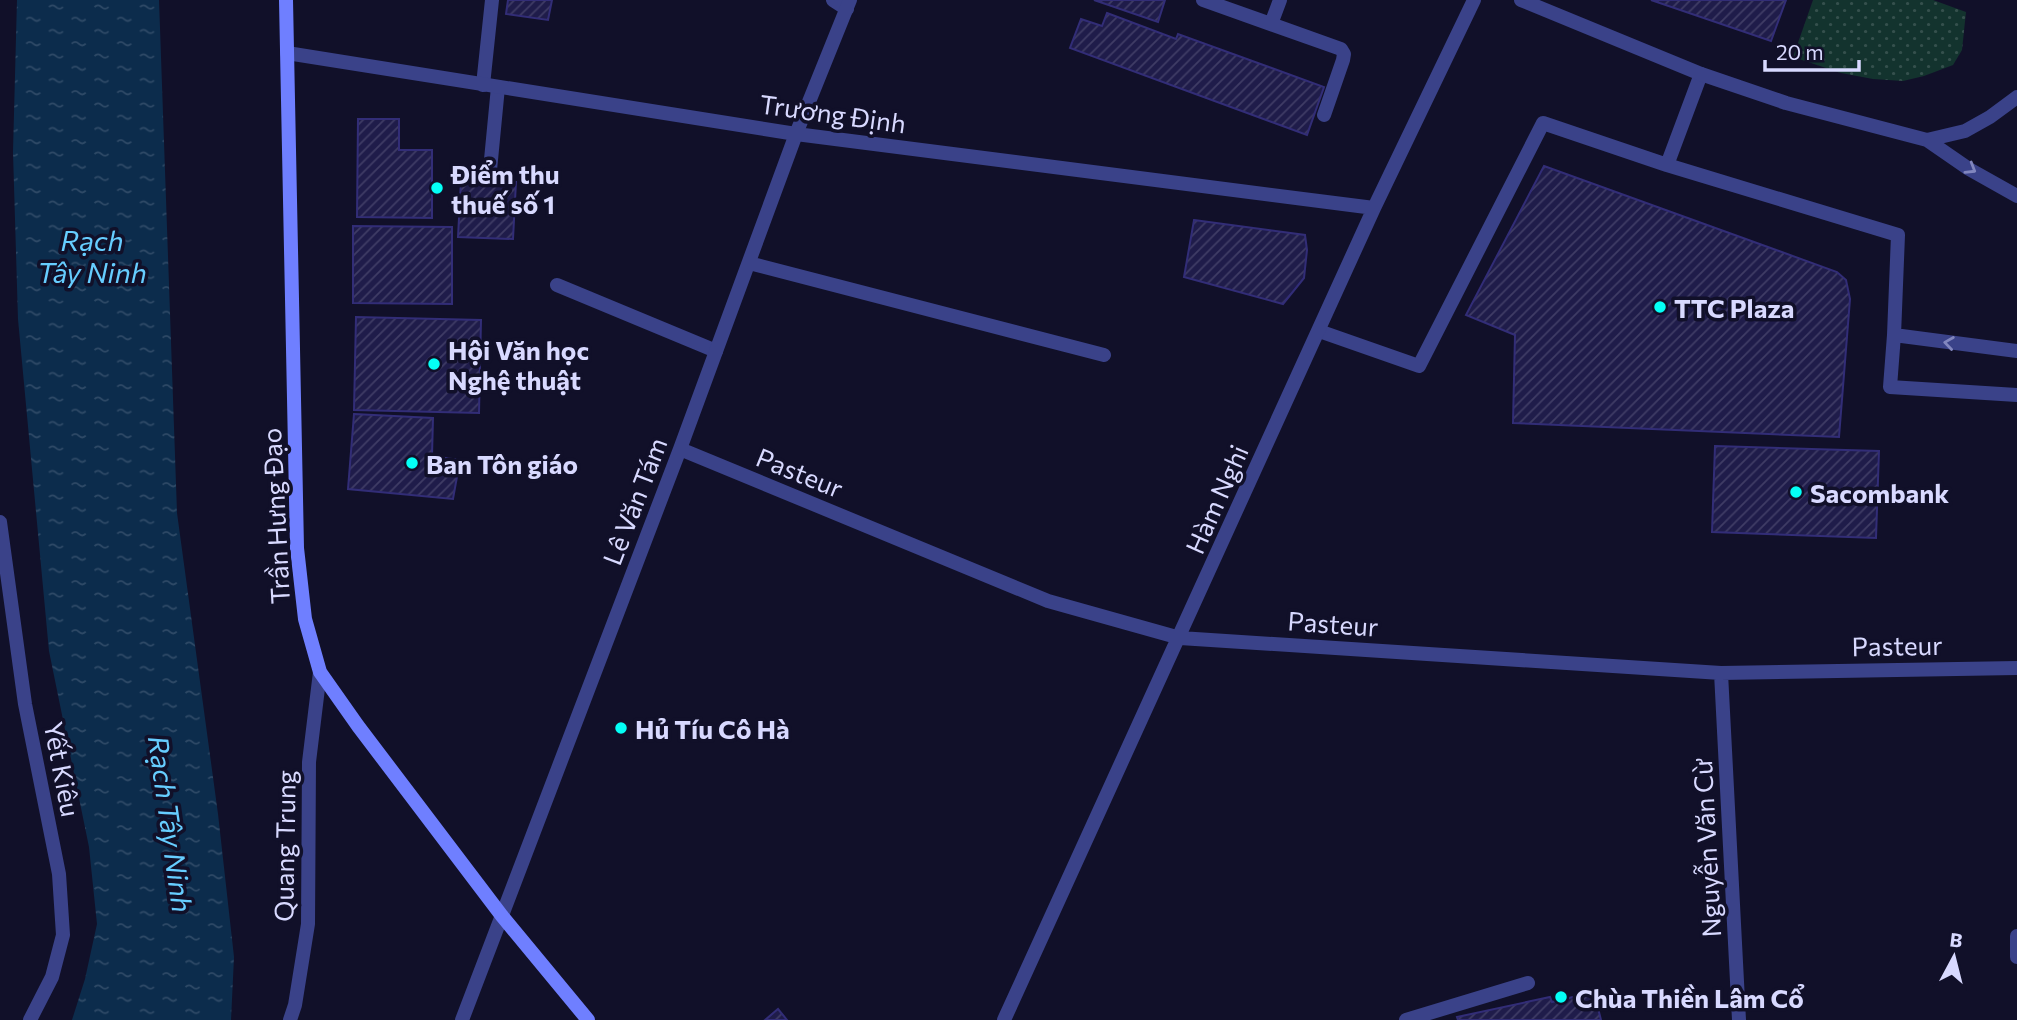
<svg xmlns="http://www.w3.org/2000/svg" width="2017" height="1020" viewBox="0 0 2017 1020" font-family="Commissioner,sans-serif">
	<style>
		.park { fill: url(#park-dots) }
		.water { fill: url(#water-ripples) }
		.building { fill: url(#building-hatch); stroke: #322d77; stroke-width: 2 }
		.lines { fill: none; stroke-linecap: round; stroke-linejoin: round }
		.lane { stroke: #3a4289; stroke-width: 14 }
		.street { stroke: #3a4289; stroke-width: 14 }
		.secondary { stroke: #6f7fff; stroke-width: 14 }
		.oneway { stroke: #8186be }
		.poi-dot { fill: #04fff6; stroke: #111029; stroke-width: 2.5 }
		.labels { text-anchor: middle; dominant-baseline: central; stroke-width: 7; stroke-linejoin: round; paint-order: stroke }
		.street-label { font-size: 26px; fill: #d8d9ff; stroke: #111029 }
		.poi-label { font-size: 26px; font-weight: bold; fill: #d8d9ff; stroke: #111029; text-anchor: start }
		.water-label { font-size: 28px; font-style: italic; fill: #66cdff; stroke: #111029 }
	</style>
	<defs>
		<pattern id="park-dots" width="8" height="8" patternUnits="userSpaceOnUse" patternTransform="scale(1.75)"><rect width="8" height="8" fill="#13332e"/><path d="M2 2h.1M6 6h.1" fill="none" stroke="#35504d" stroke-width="1.8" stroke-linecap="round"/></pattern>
		<pattern id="water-ripples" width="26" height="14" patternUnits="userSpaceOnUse" patternTransform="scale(1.75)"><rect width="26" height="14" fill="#0c2c4c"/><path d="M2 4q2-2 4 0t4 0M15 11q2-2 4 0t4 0" fill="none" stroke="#2f4a67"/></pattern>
		<pattern id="building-hatch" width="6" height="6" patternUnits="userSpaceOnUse" patternTransform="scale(1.75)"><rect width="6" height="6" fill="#1f1c4a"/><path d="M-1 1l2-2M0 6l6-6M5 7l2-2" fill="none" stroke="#3f3c65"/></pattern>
	</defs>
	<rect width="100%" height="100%" fill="#111029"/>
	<path class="park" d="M 1813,0 L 1933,0 L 1966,12 L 1962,50 L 1953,65 L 1924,76 L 1903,81 L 1873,79 L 1841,73 L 1793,57 Z"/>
	<path class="water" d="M 17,0 L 159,0 L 177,513 L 218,814 L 234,957 L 231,1020 L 72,1020 L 85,979 L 97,924 L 89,847 L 49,651 L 18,319 L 13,152 Z"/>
	<path class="building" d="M 508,0 L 552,0 L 548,20 L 506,14 Z
		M 1094,0 L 1165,0 L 1158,22 Z
		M 1651,0 L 1786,0 L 1771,41 Z
		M 1107,13 L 1176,39 L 1178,34 L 1324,87 L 1307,135 L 1070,48 L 1081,19 L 1102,26 Z
		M 358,119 L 399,119 L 399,150 L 432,150 L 432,218 L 357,217 Z
		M 1544,166 L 1837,272 L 1846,280 L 1850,299 L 1839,437 L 1513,423 L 1515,335 L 1466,315 Z
		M 461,180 L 516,182 L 513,239 L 458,237 Z
		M 1194,220 L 1305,235 L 1307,250 L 1304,278 L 1283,304 L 1184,277 Z
		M 353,226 L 452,227 L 452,304 L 353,303 Z
		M 356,317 L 481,320 L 479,413 L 354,410 Z
		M 354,414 L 433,418 L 432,456 L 460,460 L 453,499 L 348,489 Z
		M 1715,446 L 1879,451 L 1876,538 L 1712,532 Z
		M 1594,992 L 1601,1020 L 1458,1020 L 1457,1017 L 1550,997 L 1552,1002 Z
		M 778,1009 L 787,1020 L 765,1020 Z"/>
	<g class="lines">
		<path class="lane" d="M 833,0 L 847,9
			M 1203,0 L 1341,49 L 1344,54 L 1343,60 L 1324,115
			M 1271,24 L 1280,0
			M 483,85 L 492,0
			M 1667,165 L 1701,74
			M 490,170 L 498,87
			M 557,285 L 716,351
			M 1319,331 L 1419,366 L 1543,123 L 1667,165 L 1898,235 L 1894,335
			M 2017,351 L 1894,335 L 1890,387 L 2017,395
			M 2017,936 L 2017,957
			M 1406,1020 L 1528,983"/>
		<path class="street" d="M 1521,0 L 1701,74 L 1786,103 L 1927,140 L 1969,169 L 2017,196
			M 287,53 L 796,134 L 1374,208
			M 1927,140 L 1965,131 L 1990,117 L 2017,97
			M 749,263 L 1104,355
			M 680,449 L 1048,601 L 1180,638 L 1721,673 L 2017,668
			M 0,522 L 25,704 L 59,874 L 63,935 L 52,977 L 30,1020
			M 1721,673 L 1739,1020
			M 290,1020 L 295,1005 L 308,924 L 309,762 L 320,672
			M 462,1020 L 680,449 L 796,134 L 850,0
			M 1004,1020 L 1374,208 L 1474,0"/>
		<path class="secondary" d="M 286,0 L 297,548 L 305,619 L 320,672 L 358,726 L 502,916 L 588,1020"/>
	</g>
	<defs><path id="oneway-chevron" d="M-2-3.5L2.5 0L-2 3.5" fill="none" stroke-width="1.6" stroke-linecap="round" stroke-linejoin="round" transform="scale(1.75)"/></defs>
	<g class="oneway">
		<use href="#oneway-chevron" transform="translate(1971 169) rotate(31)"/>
		<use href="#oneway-chevron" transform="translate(1949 343) rotate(-172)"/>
	</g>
	<g class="poi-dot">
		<circle cx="437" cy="188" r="7"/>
		<circle cx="1660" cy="307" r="7"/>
		<circle cx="434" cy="364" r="7"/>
		<circle cx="412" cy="463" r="7"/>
		<circle cx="1796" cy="492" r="7"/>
		<circle cx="621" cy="728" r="7"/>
		<circle cx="1561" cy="997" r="7"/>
	</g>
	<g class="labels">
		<g class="street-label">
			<text transform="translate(833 113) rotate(8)">Trương Định</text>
			<text transform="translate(800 472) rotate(22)">Pasteur</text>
			<text transform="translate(1216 499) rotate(-66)">Hàm Nghi</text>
			<text transform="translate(634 501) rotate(-69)">Lê Văn Tám</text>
			<text transform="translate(275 516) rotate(-93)">Trần Hưng Đạo</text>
			<text transform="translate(1333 623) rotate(4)">Pasteur</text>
			<text transform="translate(1897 645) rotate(-1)">Pasteur</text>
			<text transform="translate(63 769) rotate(79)">Yết Kiêu</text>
			<text transform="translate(284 846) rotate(-89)">Quang Trung</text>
			<text transform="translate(1706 848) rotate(-93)">Nguyễn Văn Cừ</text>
		</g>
		<g class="poi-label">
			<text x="451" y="173">Điểm thu<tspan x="451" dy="30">thuế số 1</tspan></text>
			<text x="1674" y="307">TTC Plaza</text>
			<text x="448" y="349">Hội Văn học<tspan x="448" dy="30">Nghệ thuật</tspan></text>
			<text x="426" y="463">Ban Tôn giáo</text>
			<text x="1810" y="492">Sacombank</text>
			<text x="635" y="728">Hủ Tíu Cô Hà</text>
			<text x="1575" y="997">Chùa Thiền Lâm Cổ</text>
		</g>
		<g class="water-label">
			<text x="92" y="240">Rạch<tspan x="92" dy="32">Tây Ninh</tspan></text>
			<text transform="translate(171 824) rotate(82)">Rạch Tây Ninh</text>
		</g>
	</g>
	<g transform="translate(1954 957) rotate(7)" stroke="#111029" stroke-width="5" paint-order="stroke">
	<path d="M0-5L12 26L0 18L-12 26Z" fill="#d8d9ff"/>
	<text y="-10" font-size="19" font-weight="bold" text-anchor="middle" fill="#d8d9ff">B</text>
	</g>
	<path d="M1765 60v10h94v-10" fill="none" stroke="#d8d9ff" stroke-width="3.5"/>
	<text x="1776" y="60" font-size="21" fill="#d8d9ff" stroke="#111029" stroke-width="5" paint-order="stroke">20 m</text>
</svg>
